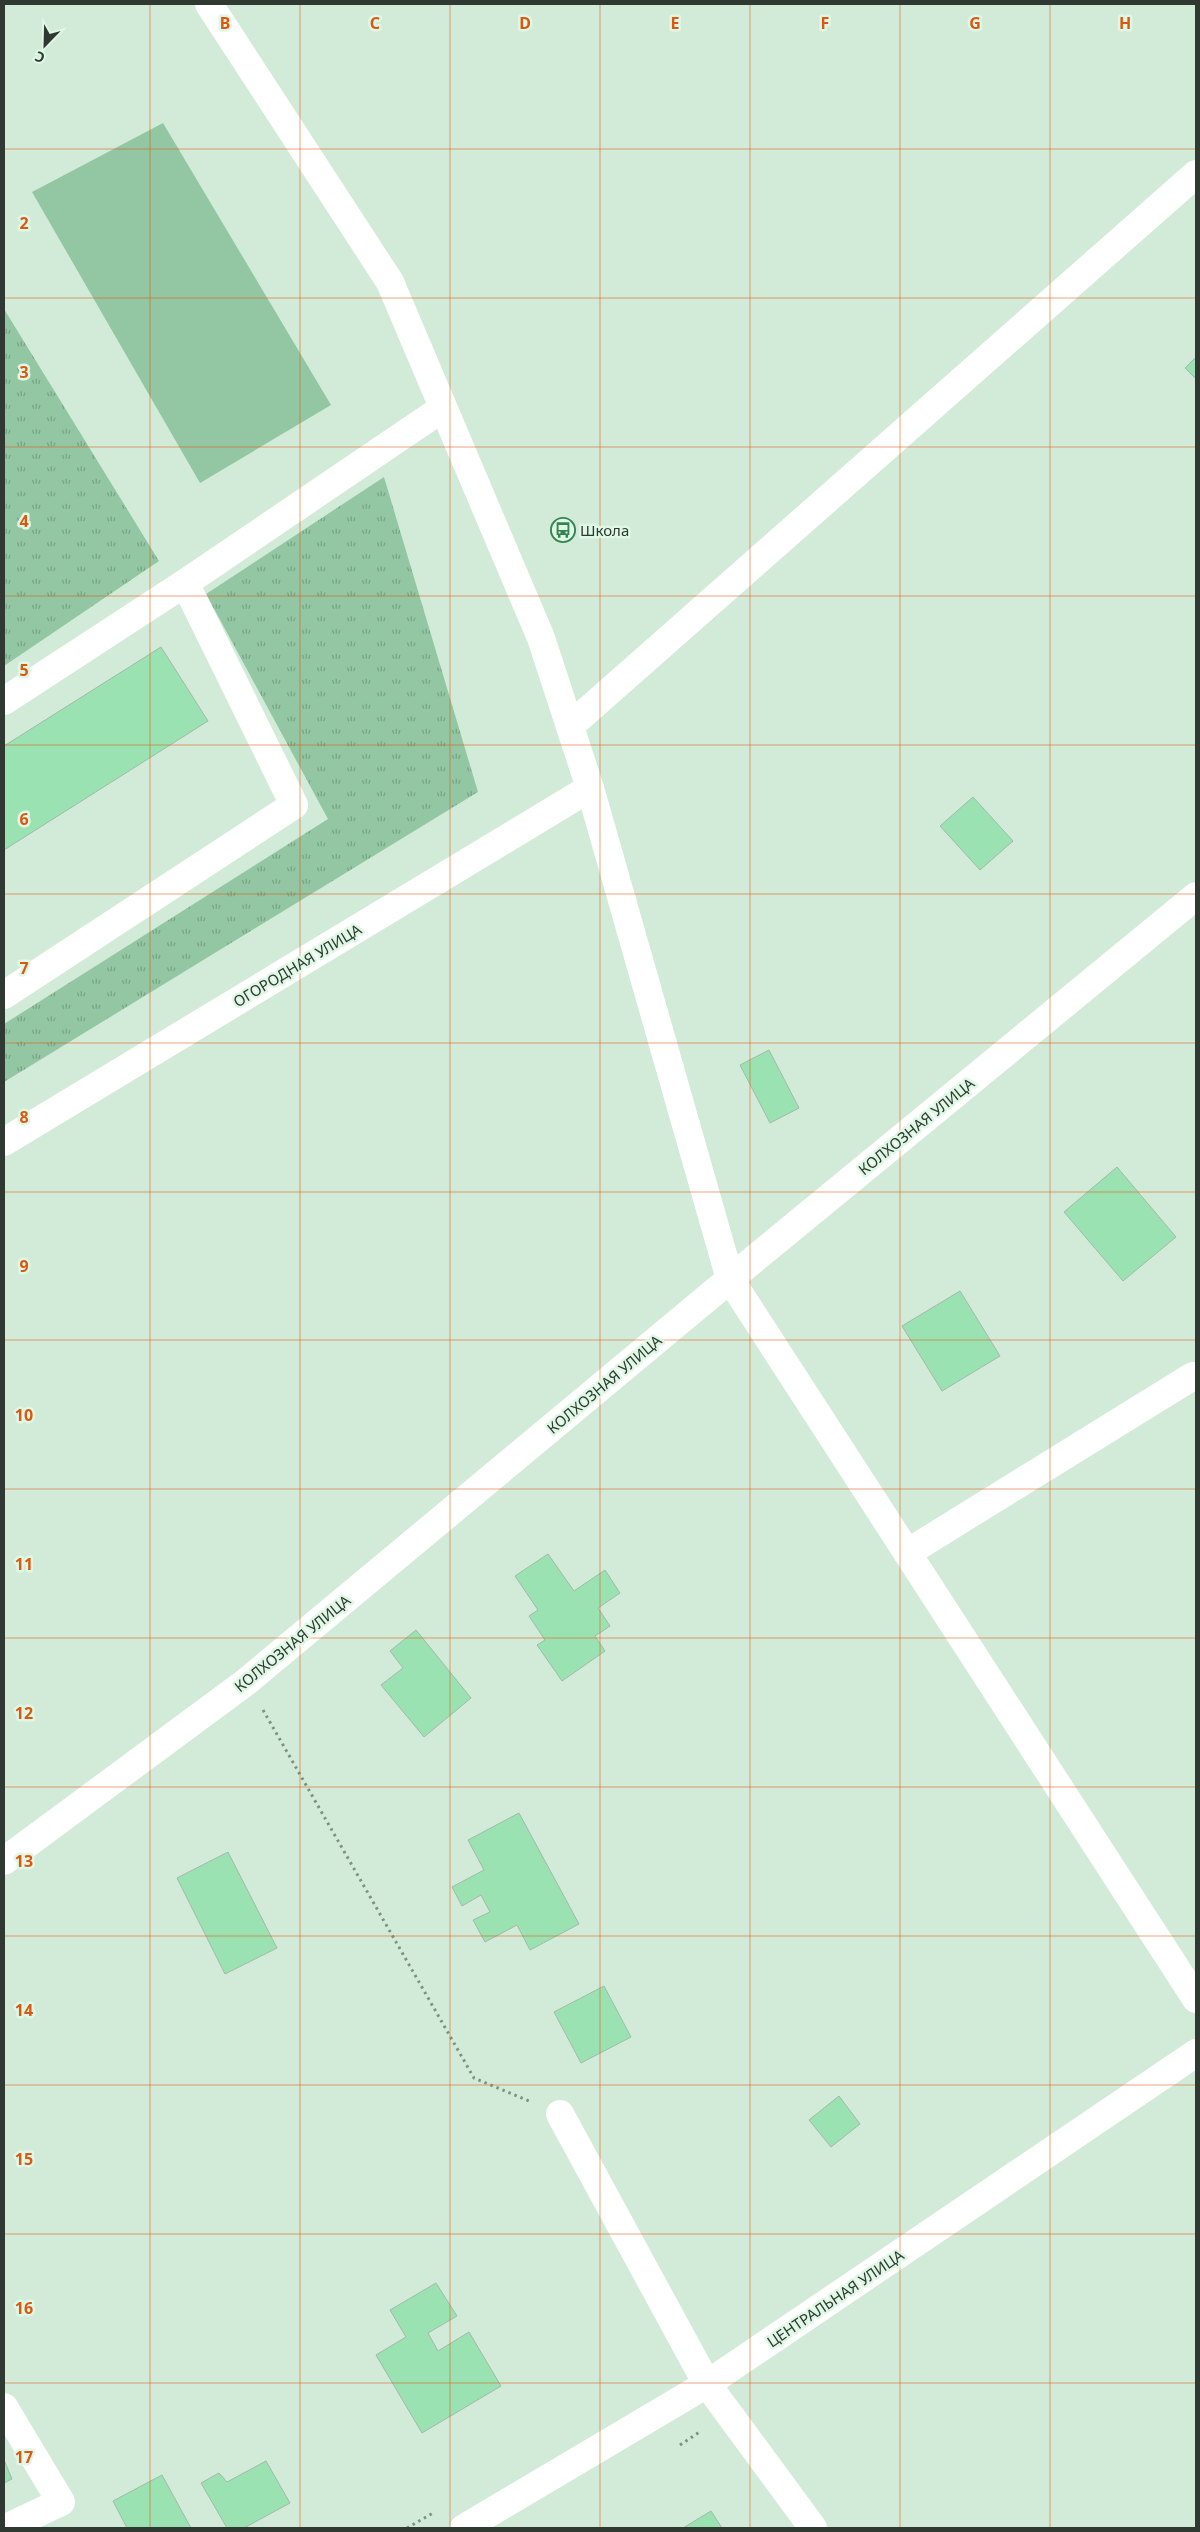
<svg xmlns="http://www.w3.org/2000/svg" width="1200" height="2532" viewBox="0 0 1200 2532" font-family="'Noto Sans',sans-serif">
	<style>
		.grass { fill: url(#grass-tufts) }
		.garden { fill: #93c7a3 }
		.building { fill: #9ae2b1; stroke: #a2baa9 }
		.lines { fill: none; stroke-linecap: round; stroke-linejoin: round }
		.path { stroke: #809184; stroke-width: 3; stroke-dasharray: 2.5 4; stroke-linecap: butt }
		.minor { stroke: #fff; stroke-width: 28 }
		.major { stroke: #fff; stroke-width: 28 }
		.grid { fill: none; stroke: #df570e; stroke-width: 1; stroke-opacity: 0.55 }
		.labels { text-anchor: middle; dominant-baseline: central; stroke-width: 5; stroke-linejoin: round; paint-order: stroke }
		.poi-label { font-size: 15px; fill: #2f3931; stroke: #def8e5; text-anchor: start }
		.street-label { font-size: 15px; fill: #2f3931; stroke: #def8e5 }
		.grid-label { font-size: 16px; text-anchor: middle; font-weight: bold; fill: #df570e; stroke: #def8e5; stroke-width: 5; stroke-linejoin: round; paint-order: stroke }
	</style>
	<defs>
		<pattern id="grass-tufts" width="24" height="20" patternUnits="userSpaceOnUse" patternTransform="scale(1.25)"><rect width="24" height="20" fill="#93c7a3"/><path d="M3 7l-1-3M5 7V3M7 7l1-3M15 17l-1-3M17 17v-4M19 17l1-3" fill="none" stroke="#78a385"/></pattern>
	</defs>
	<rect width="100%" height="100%" fill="#d1ebd8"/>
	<path class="grass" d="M 4,309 L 159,561 L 4,666 Z
		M 384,477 L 478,792 L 4,1082 L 4,1024 L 328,819 L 206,594 Z"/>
	<path class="garden" d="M 163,123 L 331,405 L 200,483 L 32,192 Z"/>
	<path class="building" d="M 1196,357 L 1196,379 L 1185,368 Z
		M 161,647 L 208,721 L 4,850 L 4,746 Z
		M 973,797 L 1013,841 L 980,870 L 940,826 Z
		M 769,1050 L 799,1108 L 770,1123 L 740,1065 Z
		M 1117,1167 L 1176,1237 L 1123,1281 L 1064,1212 Z
		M 960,1291 L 1000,1356 L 942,1391 L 902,1326 Z
		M 548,1554 L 574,1591 L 605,1570 L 620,1593 L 598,1608 L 610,1626 L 595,1636 L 605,1651 L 562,1681 L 537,1645 L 545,1640 L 529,1616 L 538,1610 L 515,1576 Z
		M 416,1630 L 471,1698 L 424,1737 L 381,1685 L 403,1668 L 390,1651 Z
		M 519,1813 L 579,1924 L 530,1950 L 517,1925 L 485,1942 L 473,1920 L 490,1912 L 481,1895 L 462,1906 L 452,1887 L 484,1870 L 468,1840 Z
		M 228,1852 L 277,1948 L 225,1974 L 177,1878 Z
		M 604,1986 L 631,2037 L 581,2063 L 554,2012 Z
		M 839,2096 L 860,2124 L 831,2147 L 809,2120 Z
		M 436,2283 L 457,2316 L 428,2333 L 438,2351 L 469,2332 L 501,2386 L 422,2433 L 376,2355 L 406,2337 L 390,2310 Z
		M 4,2460 L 12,2479 L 4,2483 Z
		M 266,2461 L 290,2503 L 244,2528 L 227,2528 L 201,2483 L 219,2473 L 227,2482 Z
		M 162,2475 L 191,2528 L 127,2528 L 113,2501 Z
		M 711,2511 L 722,2528 L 683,2528 Z"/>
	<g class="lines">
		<path class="path" d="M 263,1710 L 474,2078 L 529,2101
			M 680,2445 L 701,2431
			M 407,2528 L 433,2513"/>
		<path class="minor" d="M 209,4 L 390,282 L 541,638 L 590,788 L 730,1279 L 1196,1999
			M 4,701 L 185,583 L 443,408
			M 570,726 L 1196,174
			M 4,995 L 294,805 L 185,583
			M 4,1142 L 590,788
			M 907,1553 L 1193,1376
			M 4,1861 L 246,1682 L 730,1279 L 1196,896
			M 560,2114 L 707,2384 L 813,2528
			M 4,2407 L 61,2502 L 6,2528"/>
		<path class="major" d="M 464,2528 L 707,2384 L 1196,2053"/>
	</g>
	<path class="grid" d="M 150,4 L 150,2528M 300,4 L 300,2528M 450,4 L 450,2528M 600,4 L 600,2528M 750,4 L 750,2528M 900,4 L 900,2528M 1050,4 L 1050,2528M 4,149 L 1196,149M 4,298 L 1196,298M 4,447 L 1196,447M 4,596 L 1196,596M 4,745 L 1196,745M 4,894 L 1196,894M 4,1043 L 1196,1043M 4,1192 L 1196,1192M 4,1340 L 1196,1340M 4,1489 L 1196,1489M 4,1638 L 1196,1638M 4,1787 L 1196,1787M 4,1936 L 1196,1936M 4,2085 L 1196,2085M 4,2234 L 1196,2234M 4,2383 L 1196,2383"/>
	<defs>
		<symbol id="bus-ring" viewBox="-11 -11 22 22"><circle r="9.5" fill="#def8e5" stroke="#358454" stroke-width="1.5"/><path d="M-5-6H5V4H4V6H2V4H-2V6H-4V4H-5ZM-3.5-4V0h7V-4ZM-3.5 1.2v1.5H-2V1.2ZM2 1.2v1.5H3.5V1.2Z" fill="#358454"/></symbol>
	</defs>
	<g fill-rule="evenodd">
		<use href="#bus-ring" x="549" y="516" width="28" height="28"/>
	</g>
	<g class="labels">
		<g class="poi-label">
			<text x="580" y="530">Школа</text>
		</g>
		<g class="street-label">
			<text transform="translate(297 965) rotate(-31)">ОГОРОДНАЯ УЛИЦА</text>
			<text transform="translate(916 1126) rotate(-39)">КОЛХОЗНАЯ УЛИЦА</text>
			<text transform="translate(604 1384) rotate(-40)">КОЛХОЗНАЯ УЛИЦА</text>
			<text transform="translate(292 1643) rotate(-39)">КОЛХОЗНАЯ УЛИЦА</text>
			<text transform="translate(835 2298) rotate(-34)">ЦЕНТРАЛЬНАЯ УЛИЦА</text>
		</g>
	</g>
	<g class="grid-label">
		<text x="225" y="29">B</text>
		<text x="375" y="29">C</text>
		<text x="525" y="29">D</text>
		<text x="675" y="29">E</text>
		<text x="825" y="29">F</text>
		<text x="975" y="29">G</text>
		<text x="1125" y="29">H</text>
		<text x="24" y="229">2</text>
		<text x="24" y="378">3</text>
		<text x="24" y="527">4</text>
		<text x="24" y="676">5</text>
		<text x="24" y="825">6</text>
		<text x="24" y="974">7</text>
		<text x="24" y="1123">8</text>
		<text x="24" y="1272">9</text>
		<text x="24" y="1421">10</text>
		<text x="24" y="1570">11</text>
		<text x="24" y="1719">12</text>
		<text x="24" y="1867">13</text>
		<text x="24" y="2016">14</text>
		<text x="24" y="2165">15</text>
		<text x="24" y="2314">16</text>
		<text x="24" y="2463">17</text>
	</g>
	<rect width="1200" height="2532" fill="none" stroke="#2f3931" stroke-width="10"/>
	<g transform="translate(45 45) rotate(203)" stroke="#def8e5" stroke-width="4" paint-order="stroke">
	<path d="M0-4L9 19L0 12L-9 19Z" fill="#2f3931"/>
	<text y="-8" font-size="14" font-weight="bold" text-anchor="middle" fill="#2f3931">С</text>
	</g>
</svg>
